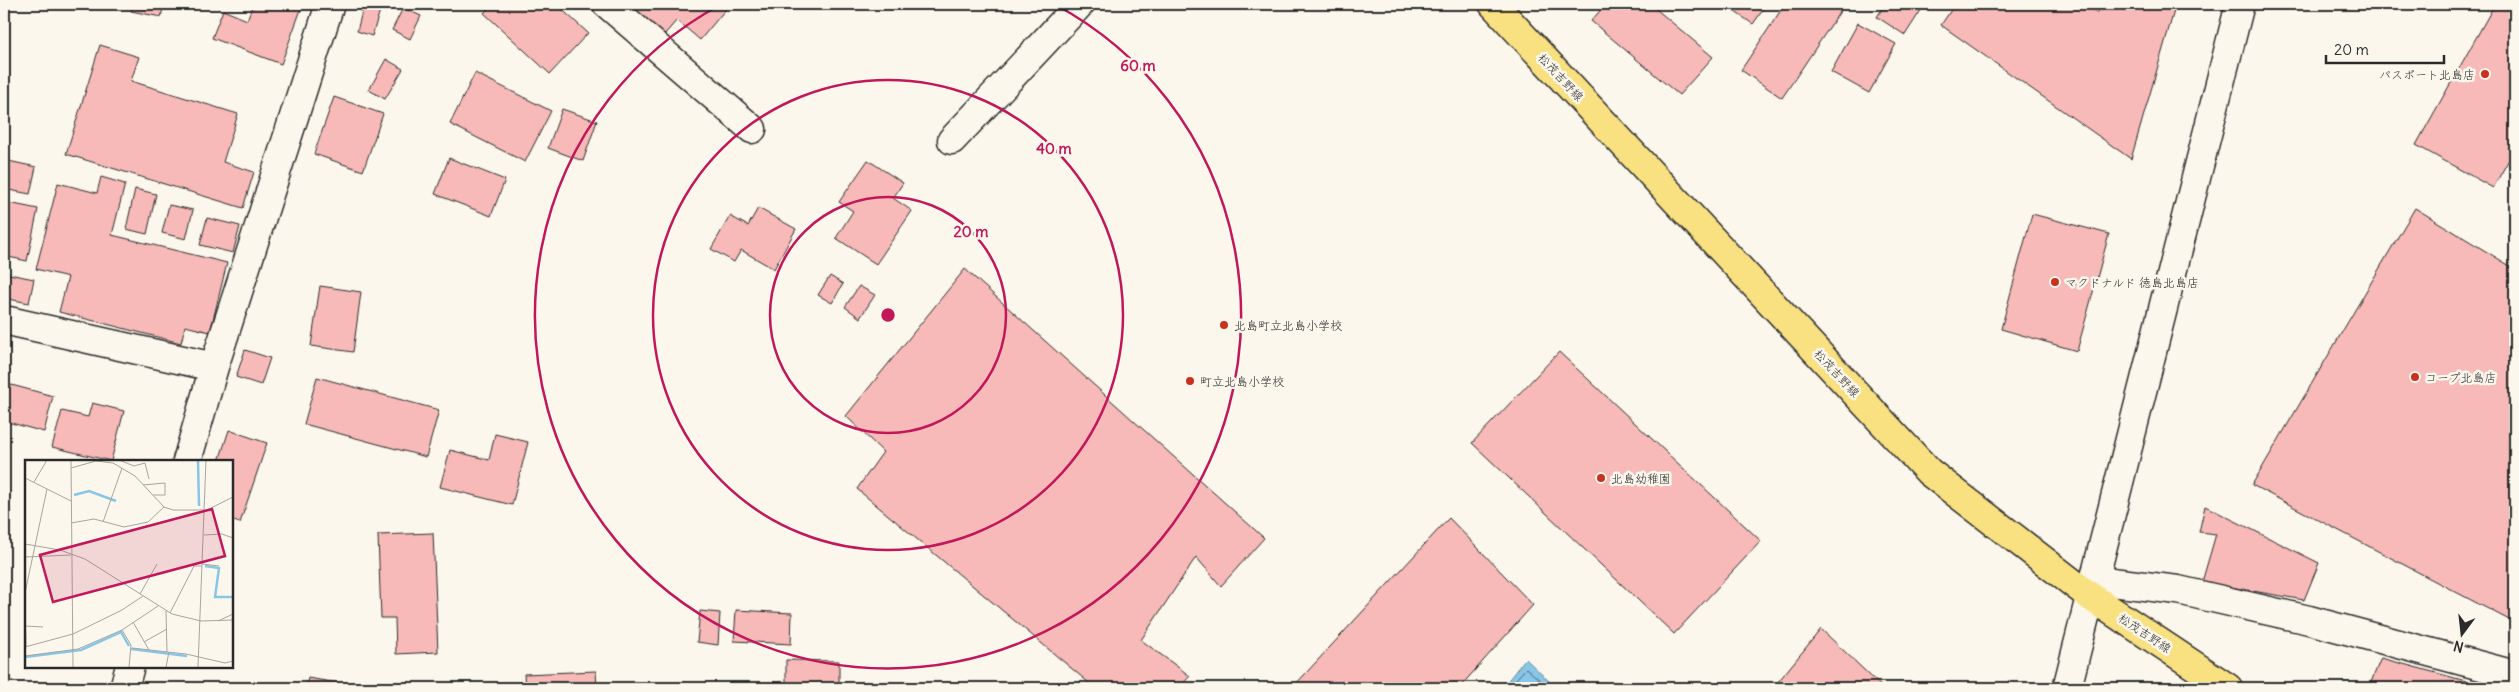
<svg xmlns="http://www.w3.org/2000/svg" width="2519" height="692" viewBox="0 0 2519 692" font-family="Delius,'Klee One',sans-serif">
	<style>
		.water { fill: #88c6e8; stroke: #63889c }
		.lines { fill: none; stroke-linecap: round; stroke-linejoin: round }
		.shore { stroke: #506977; stroke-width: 1 }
		.building { fill: #f7bab8; stroke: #2b2b2b }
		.minor-casing { stroke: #2b2b2b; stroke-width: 31 }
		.major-casing { stroke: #2b2b2b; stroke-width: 31 }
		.minor { stroke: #fbf7ec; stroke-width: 28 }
		.major { stroke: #f9e181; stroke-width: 28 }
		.ring { fill: none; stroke: #c2185b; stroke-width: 2.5 }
		.poi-dot { fill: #c8321e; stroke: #fbf7ec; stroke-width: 2 }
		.labels { text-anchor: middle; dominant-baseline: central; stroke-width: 5; stroke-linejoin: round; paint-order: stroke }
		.poi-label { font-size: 12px; fill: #2b2b2b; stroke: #fbf7ec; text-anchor: start }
		.street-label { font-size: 12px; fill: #2b2b2b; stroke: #fbf7ec }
		.inset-river { fill: none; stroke: #88c6e8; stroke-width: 2.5 }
		.inset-road { fill: none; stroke: #a8a59f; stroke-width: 1 }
		.view { fill: #c2185b; fill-opacity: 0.15; stroke: #c2185b; stroke-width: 2.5 }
		.inset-edge { fill: none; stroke: #2b2b2b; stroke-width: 2.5 }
		.centre { fill: #c2185b; stroke: #fbf7ec; stroke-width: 2.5 }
		.ring-label { font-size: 15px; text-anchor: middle; font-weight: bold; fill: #c2185b; stroke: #fbf7ec; stroke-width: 5; stroke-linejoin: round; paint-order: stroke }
	</style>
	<rect width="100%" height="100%" fill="#fbf7ec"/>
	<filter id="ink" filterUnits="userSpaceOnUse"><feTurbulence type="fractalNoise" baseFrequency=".02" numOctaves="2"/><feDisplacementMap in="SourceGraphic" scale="10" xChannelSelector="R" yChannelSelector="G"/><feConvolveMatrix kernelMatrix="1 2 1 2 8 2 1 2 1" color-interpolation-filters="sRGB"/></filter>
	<g filter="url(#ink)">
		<path class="water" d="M 1525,659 L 1526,659 L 1556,688 L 1502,688 Z"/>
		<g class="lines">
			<path class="shore" d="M 1508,688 L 1526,668 L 1549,688"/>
		</g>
		<path class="building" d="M 132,4 L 164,4 L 161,17 L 131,11 Z
			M 253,4 L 303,4 L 281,64 L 212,38 L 223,10 L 247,20 Z
			M 364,4 L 382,4 L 372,36 L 357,31 Z
			M 492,4 L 556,4 L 588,33 L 550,74 L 484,13 Z
			M 627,4 L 730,4 L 700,40 L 677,20 L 664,35 Z
			M 1606,4 L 1650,4 L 1713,57 L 1679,95 L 1591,21 Z
			M 1723,4 L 1767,4 L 1753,24 Z
			M 1785,4 L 1845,4 L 1782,98 L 1741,70 Z
			M 1885,4 L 1925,4 L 1905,35 L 1877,17 Z
			M 1955,4 L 2087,4 L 2096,13 L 2103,4 L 2176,4 L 2131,159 L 1941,25 Z
			M 2495,4 L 2515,4 L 2515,149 L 2493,188 L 2416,145 Z
			M 403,8 L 421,16 L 410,39 L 392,30 Z
			M 1858,23 L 1896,44 L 1869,93 L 1831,72 Z
			M 100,45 L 139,57 L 131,81 L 238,114 L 223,162 L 254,172 L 243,208 L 66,154 Z
			M 386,59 L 403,69 L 385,99 L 369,90 Z
			M 475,73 L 551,111 L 525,162 L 450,124 Z
			M 334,97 L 383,114 L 363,171 L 314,154 Z
			M 562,109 L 597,121 L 583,161 L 548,148 Z
			M 449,158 L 505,180 L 491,216 L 435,194 Z
			M 4,160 L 36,167 L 30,194 L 4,189 Z
			M 868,160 L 903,183 L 893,198 L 912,211 L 876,264 L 836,238 L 853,211 L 839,202 Z
			M 101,177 L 125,184 L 112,235 L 227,263 L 210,332 L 185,326 L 181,343 L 59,312 L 68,277 L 36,269 L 58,183 L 97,193 Z
			M 135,189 L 156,194 L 147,234 L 126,229 Z
			M 4,202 L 38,209 L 27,261 L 4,256 Z
			M 169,205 L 193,210 L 186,239 L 162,233 Z
			M 758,208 L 796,229 L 774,269 L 741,250 L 734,262 L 711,249 L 730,216 L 748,226 Z
			M 2415,208 L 2515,269 L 2515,619 L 2513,622 L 2252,485 Z
			M 2032,214 L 2109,234 L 2077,351 L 2001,329 Z
			M 207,218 L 240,226 L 233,253 L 200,245 Z
			M 965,269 L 1264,538 L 1221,586 L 1196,557 L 1141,640 L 1190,676 L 1179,688 L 1095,688 L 857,489 L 883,452 L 846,416 Z
			M 4,273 L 34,279 L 29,303 L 4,298 Z
			M 830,276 L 843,284 L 832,303 L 818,295 Z
			M 320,286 L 361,292 L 353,352 L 311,346 Z
			M 859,286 L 875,295 L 860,318 L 845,307 Z
			M 245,350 L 270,358 L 261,385 L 236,377 Z
			M 1559,352 L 1761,541 L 1674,634 L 1472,443 Z
			M 317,377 L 439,410 L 426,457 L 304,424 Z
			M 4,383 L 53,396 L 44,432 L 4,421 Z
			M 92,403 L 124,411 L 111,461 L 52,447 L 62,411 L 88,417 Z
			M 229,430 L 267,443 L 240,523 L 231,520 L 231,461 L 219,461 Z
			M 495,434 L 528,442 L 512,505 L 440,487 L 450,450 L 489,460 Z
			M 2205,506 L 2319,563 L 2304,600 L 2202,582 L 2216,534 L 2199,532 Z
			M 1449,518 L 1533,605 L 1459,688 L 1298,688 L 1294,686 Z
			M 433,533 L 438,652 L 396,654 L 395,618 L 381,618 L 378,535 Z
			M 736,610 L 792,613 L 791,644 L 734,641 Z
			M 700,611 L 720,613 L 718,645 L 697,642 Z
			M 1821,629 L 1883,688 L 1773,688 Z
			M 2381,658 L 2466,681 L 2462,688 L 2371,688 L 2369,687 Z
			M 786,660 L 839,661 L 839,688 L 786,688 Z
			M 596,671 L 597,688 L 525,688 L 524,674 Z
			M 308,678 L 368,688 L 306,688 Z"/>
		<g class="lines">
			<defs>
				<path id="minor" d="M 607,4 L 752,129
					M 952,140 L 1080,4
					M 4,320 L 214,367
					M 187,461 L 214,367 L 330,4
					M 2095,580 L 2178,590 L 2309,620 L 2515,675
					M 124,688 L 130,666
					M 2067,688 L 2240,4"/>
				<path id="major" d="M 1493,4 L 1929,472 L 2091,597 L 2228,688"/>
			</defs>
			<use href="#minor" class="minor-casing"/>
			<use href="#major" class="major-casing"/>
			<use href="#minor" class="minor"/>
			<use href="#major" class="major"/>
		</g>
	</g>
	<g class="ring">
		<circle cx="888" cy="315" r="118"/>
		<circle cx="888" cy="315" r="235"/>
		<path d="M1056 5A353 353 0 1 1 720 5"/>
	</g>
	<g class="poi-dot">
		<circle cx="2485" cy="74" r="5"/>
		<circle cx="2055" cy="282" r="5"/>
		<circle cx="1224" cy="325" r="5"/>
		<circle cx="2415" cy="377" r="5"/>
		<circle cx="1190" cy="381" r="5"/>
		<circle cx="1601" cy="478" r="5"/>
	</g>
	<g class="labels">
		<g class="poi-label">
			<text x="2475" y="74" text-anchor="end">パスポート北島店</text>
			<text x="2065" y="282">マクドナルド 徳島北島店</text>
			<text x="1234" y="325">北島町立北島小学校</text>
			<text x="2425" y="377">コープ北島店</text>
			<text x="1200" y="381">町立北島小学校</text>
			<text x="1611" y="478">北島幼稚園</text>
		</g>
		<g class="street-label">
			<text transform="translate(1561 77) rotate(47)">松茂吉野線</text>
			<text transform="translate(1837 373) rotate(47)">松茂吉野線</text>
			<text transform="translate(2145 633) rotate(34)">松茂吉野線</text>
		</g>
	</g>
	<g transform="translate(25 460)">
		<rect width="208" height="208" fill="#fbf7ec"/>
		<path class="inset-river" d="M 173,0 L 174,46M 49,35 L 64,31 L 91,41M 180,106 L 194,108 L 190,137 L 208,137M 106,189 L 162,196M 0,197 L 56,190 L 96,172 L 104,186"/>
		<path class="inset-road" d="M 46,0 L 48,207M 94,0 L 109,6 L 120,3 L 124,19M 46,8 L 71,1 L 88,3 L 110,16 L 139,47 L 148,50 L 180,50M 0,18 L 46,41M 9,22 L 22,0M 118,25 L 140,23 L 140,35 L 128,35M 180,51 L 208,37M 78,62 L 97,8M 46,63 L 69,59 L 99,67 L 123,62 L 139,47M 179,75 L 197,74 L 208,78M 0,84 L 35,90 L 60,99 L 147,154 L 176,161 L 208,160M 0,97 L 46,95M 177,104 L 194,106M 0,133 L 22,29M 115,134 L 132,104M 141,151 L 142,192M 0,152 L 1,186M 145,153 L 169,106 L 177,106M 193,161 L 208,154M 108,162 L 124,190M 0,166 L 18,167M 119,182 L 142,169M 0,187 L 48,174 L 97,150 L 118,136M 107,188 L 161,194 L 200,203 L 208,201M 0,196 L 53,189 L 97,170M 104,207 L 106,185 L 97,170 L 133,146M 141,207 L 144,192M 173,207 L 181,0"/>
		<path class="view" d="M 187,49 L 200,96 L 28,142 L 15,95 Z"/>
		<rect width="208" height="208" class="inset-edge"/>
	</g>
	<circle cx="888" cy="315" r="8" class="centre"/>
	<g class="ring-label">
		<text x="1138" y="71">60 m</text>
		<text x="1054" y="154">40 m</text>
		<text x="971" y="237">20 m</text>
	</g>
	<rect width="2519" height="692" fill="none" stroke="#fbf7ec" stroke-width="20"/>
	<rect x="10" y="10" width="2499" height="672" fill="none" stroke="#2b2b2b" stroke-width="2" filter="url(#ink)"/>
	<g transform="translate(2462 634) rotate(195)" stroke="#fbf7ec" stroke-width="4" paint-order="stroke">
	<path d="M0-4L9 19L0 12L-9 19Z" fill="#2b2b2b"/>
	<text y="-8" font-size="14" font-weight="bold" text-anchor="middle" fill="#2b2b2b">N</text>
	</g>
	<path d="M2326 55v8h118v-8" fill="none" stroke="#2b2b2b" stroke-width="2.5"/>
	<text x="2334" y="55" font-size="15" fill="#2b2b2b" stroke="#fbf7ec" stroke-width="4" paint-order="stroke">20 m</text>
</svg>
